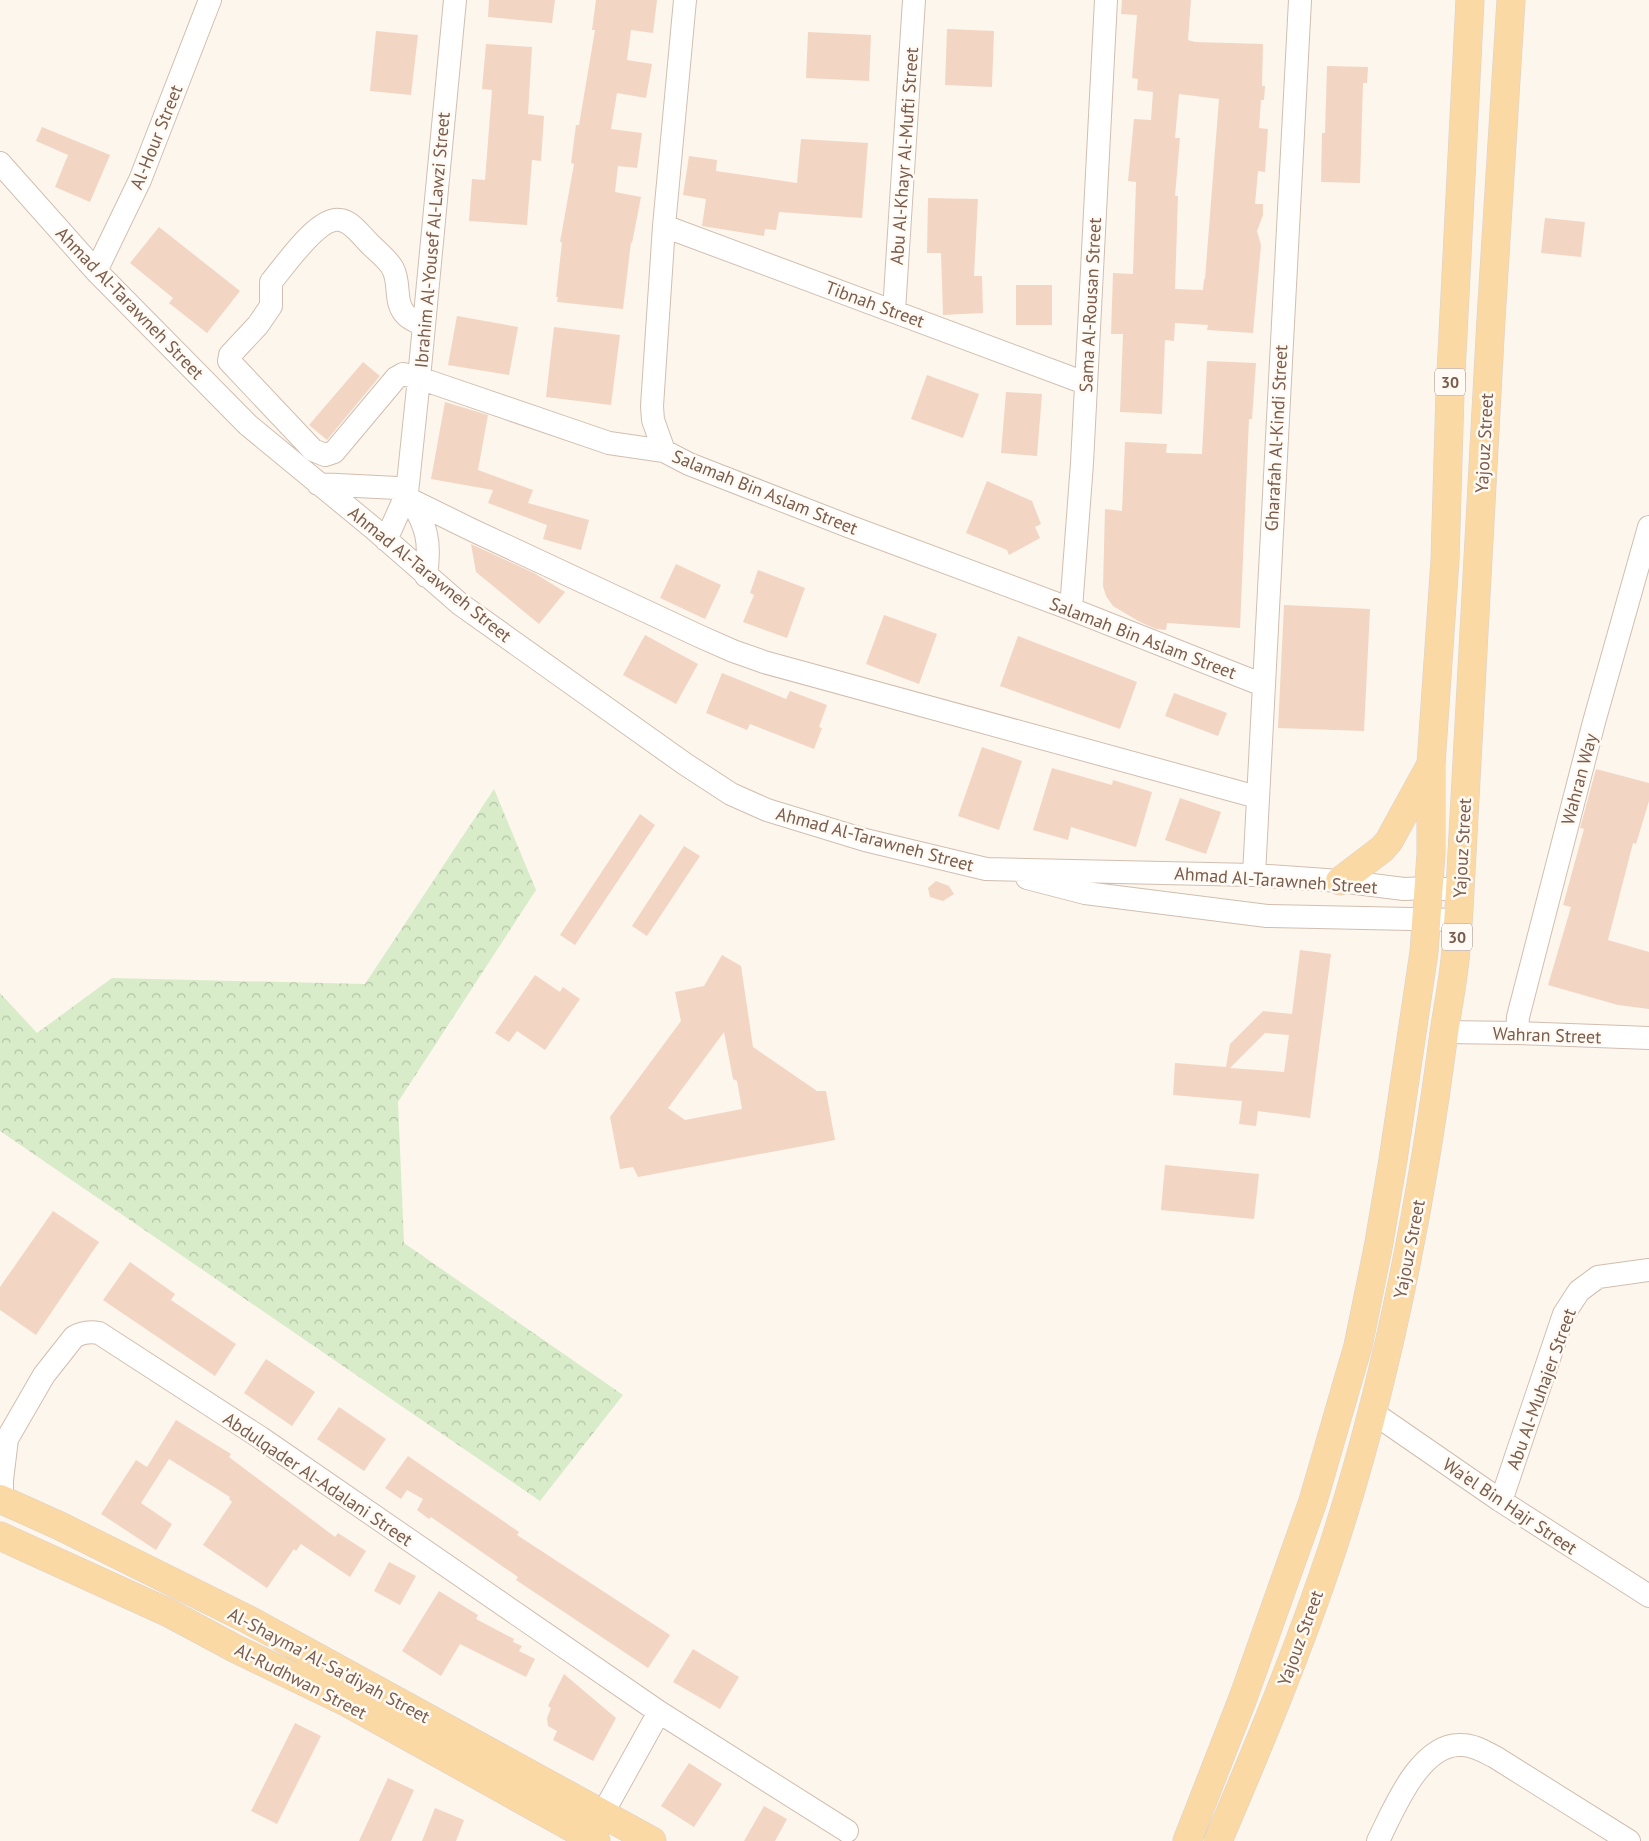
<svg xmlns="http://www.w3.org/2000/svg" width="1649" height="1841" viewBox="0 0 1649 1841" font-family="'PT Sans',sans-serif">
	<style>
		.forest { fill: url(#forest-crowns) }
		.building { fill: #f3d5c3; fill-rule: evenodd }
		.lines { fill: none; stroke-linecap: round; stroke-linejoin: round }
		.minor-casing { stroke: #d1beb0; stroke-width: 24 }
		.major-casing { stroke: #dad1cd; stroke-width: 29 }
		.minor { stroke: #fff; stroke-width: 22 }
		.major { stroke: #fbd9a5; stroke-width: 28 }
		.labels { text-anchor: middle; dominant-baseline: central; stroke-width: 5; stroke-linejoin: round; paint-order: stroke }
		.shield { fill: #fffaf3; stroke: #a28b7f; stroke-width: 1 }
		.shield-label { font-size: 16px; font-weight: bold; fill: #7a5c4d }
		.street-label { font-size: 18px; fill: #7a5c4d; stroke: #fffaf3 }
	</style>
	<defs>
		<pattern id="forest-crowns" width="20" height="18" patternUnits="userSpaceOnUse" patternTransform="scale(1.25)"><rect width="20" height="18" fill="#d8ecc9"/><path d="M2 6a3 3 0 1 1 6 0M12 15a3 3 0 1 1 6 0" fill="none" stroke="#b4c2a5"/></pattern>
	</defs>
	<rect width="100%" height="100%" fill="#fdf6ec"/>
	<path class="forest" d="M 494,789 L 536,890 L 398,1102 L 404,1243 L 623,1395 L 540,1501 L 0,1131 L 0,993 L 37,1033 L 112,978 L 365,984 Z"/>
	<path class="building" d="M 489,0 L 555,0 L 552,23 L 488,17 Z
		M 596,0 L 657,0 L 653,33 L 631,30 L 627,60 L 652,64 L 646,98 L 617,93 L 611,129 L 642,133 L 637,168 L 618,166 L 615,192 L 641,197 L 632,243 L 631,242 L 623,309 L 557,302 L 558,297 L 556,297 L 562,242 L 560,242 L 574,164 L 571,163 L 576,125 L 579,125 L 595,30 L 592,30 Z
		M 1122,0 L 1191,0 L 1188,40 L 1195,42 L 1263,44 L 1262,86 L 1265,86 L 1264,100 L 1261,100 L 1259,128 L 1268,129 L 1265,172 L 1258,171 L 1255,204 L 1263,204 L 1263,215 L 1257,231 L 1261,245 L 1253,333 L 1207,330 L 1208,325 L 1175,323 L 1174,341 L 1165,340 L 1162,414 L 1120,412 L 1123,334 L 1111,334 L 1113,273 L 1133,274 L 1136,182 L 1128,181 L 1134,119 L 1151,120 L 1153,92 L 1137,90 L 1138,79 L 1132,78 L 1137,15 L 1121,14 ZM 1179,94 L 1219,99 L 1205,279 L 1204,279 L 1203,290 L 1175,289 L 1178,196 L 1175,196 L 1180,138 L 1175,138 Z
		M 947,29 L 994,31 L 992,87 L 945,85 Z
		M 376,31 L 418,35 L 411,95 L 370,91 Z
		M 808,32 L 871,35 L 869,81 L 806,78 Z
		M 486,44 L 532,47 L 528,114 L 544,116 L 541,161 L 532,160 L 527,225 L 469,221 L 472,179 L 485,180 L 492,90 L 482,89 Z
		M 1327,66 L 1368,67 L 1367,83 L 1363,83 L 1360,183 L 1321,182 L 1322,133 L 1325,133 Z
		M 42,127 L 110,155 L 90,202 L 55,187 L 68,155 L 36,141 Z
		M 801,139 L 868,143 L 862,218 L 779,212 L 776,230 L 765,229 L 764,236 L 702,226 L 706,199 L 683,195 L 689,156 L 717,160 L 716,171 L 797,183 Z
		M 928,198 L 978,199 L 974,276 L 982,276 L 983,313 L 943,315 L 941,253 L 927,253 Z
		M 1545,218 L 1585,222 L 1581,257 L 1541,253 Z
		M 159,227 L 240,291 L 207,333 L 169,303 L 173,298 L 130,263 Z
		M 1016,285 L 1052,285 L 1052,325 L 1016,325 Z
		M 457,316 L 518,327 L 509,375 L 448,365 Z
		M 554,327 L 620,335 L 611,405 L 546,397 Z
		M 1207,361 L 1256,363 L 1252,419 L 1249,419 L 1240,628 L 1167,623 L 1166,630 L 1156,629 L 1140,622 L 1113,606 L 1106,596 L 1103,586 L 1105,509 L 1122,511 L 1125,442 L 1167,444 L 1166,453 L 1202,454 Z
		M 363,362 L 380,376 L 327,440 L 309,425 Z
		M 927,375 L 979,394 L 963,438 L 911,419 Z
		M 1006,392 L 1042,394 L 1037,456 L 1001,453 Z
		M 445,402 L 488,415 L 478,470 L 533,490 L 528,503 L 589,520 L 581,550 L 543,539 L 547,525 L 488,503 L 493,490 L 431,479 Z
		M 987,481 L 1032,501 L 1041,524 L 1035,527 L 1040,538 L 1009,555 L 1007,550 L 966,533 Z
		M 471,544 L 534,573 L 565,592 L 539,624 L 476,572 Z
		M 676,564 L 721,585 L 705,619 L 660,598 Z
		M 758,570 L 805,588 L 787,638 L 743,622 L 754,595 L 750,593 Z
		M 1284,605 L 1370,609 L 1364,731 L 1278,728 Z
		M 884,615 L 937,634 L 919,684 L 866,664 Z
		M 645,635 L 698,664 L 676,704 L 623,675 Z
		M 1018,636 L 1137,682 L 1120,729 L 1000,686 Z
		M 722,673 L 786,699 L 790,691 L 827,705 L 819,727 L 822,728 L 814,749 L 750,724 L 747,730 L 706,713 Z
		M 1174,693 L 1227,713 L 1218,736 L 1165,716 Z
		M 982,747 L 1022,761 L 999,830 L 958,816 Z
		M 1052,768 L 1112,785 L 1113,780 L 1152,792 L 1136,847 L 1071,827 L 1068,840 L 1033,830 Z
		M 1596,769 L 1649,783 L 1649,801 L 1636,844 L 1633,843 L 1608,940 L 1649,952 L 1649,1009 L 1618,1005 L 1548,985 L 1571,907 L 1563,905 L 1584,829 L 1580,828 Z
		M 1180,798 L 1221,812 L 1206,854 L 1165,840 Z
		M 640,814 L 655,825 L 575,945 L 560,935 Z
		M 684,846 L 700,856 L 647,936 L 632,926 Z
		M 936,881 L 949,886 L 954,894 L 943,901 L 930,897 L 928,888 Z
		M 1300,950 L 1331,954 L 1310,1118 L 1258,1111 L 1256,1126 L 1239,1124 L 1242,1101 L 1173,1095 L 1175,1063 L 1226,1067 L 1230,1044 L 1263,1011 L 1292,1014 ZM 1265,1033 L 1289,1035 L 1284,1072 L 1230,1068 Z
		M 722,955 L 741,966 L 753,1047 L 817,1091 L 826,1091 L 835,1140 L 638,1177 L 633,1167 L 620,1169 L 610,1117 L 681,1021 L 675,992 L 704,986 ZM 724,1032 L 733,1079 L 737,1081 L 742,1109 L 685,1120 L 668,1108 Z
		M 535,975 L 560,992 L 563,987 L 580,999 L 545,1050 L 517,1031 L 509,1042 L 495,1033 Z
		M 1165,1165 L 1259,1174 L 1254,1219 L 1161,1210 Z
		M 53,1211 L 99,1242 L 36,1335 L 0,1310 L 0,1287 Z
		M 130,1262 L 175,1294 L 171,1300 L 236,1344 L 215,1376 L 103,1300 Z
		M 266,1359 L 315,1392 L 292,1426 L 244,1393 Z
		M 339,1407 L 386,1439 L 364,1471 L 317,1439 Z
		M 176,1420 L 231,1454 L 229,1457 L 335,1537 L 338,1533 L 366,1551 L 350,1577 L 301,1544 L 296,1551 L 294,1549 L 267,1588 L 203,1545 L 232,1502 L 229,1499 L 230,1497 L 169,1459 L 141,1503 L 172,1524 L 156,1550 L 101,1514 L 136,1460 L 147,1467 Z
		M 408,1456 L 519,1532 L 517,1535 L 670,1635 L 648,1668 L 516,1580 L 518,1577 L 431,1517 L 429,1519 L 417,1510 L 423,1499 L 407,1490 L 401,1499 L 385,1488 Z
		M 389,1562 L 416,1576 L 400,1605 L 374,1591 Z
		M 439,1591 L 478,1615 L 476,1619 L 514,1639 L 513,1642 L 522,1646 L 519,1651 L 535,1659 L 526,1677 L 460,1644 L 441,1676 L 402,1651 Z
		M 693,1649 L 739,1677 L 720,1709 L 673,1682 Z
		M 564,1674 L 616,1718 L 593,1761 L 553,1740 L 557,1731 L 548,1726 L 547,1718 L 551,1708 L 548,1706 Z
		M 295,1723 L 321,1736 L 277,1824 L 251,1811 Z
		M 689,1763 L 722,1784 L 694,1827 L 661,1806 Z
		M 388,1778 L 414,1790 L 391,1841 L 359,1841 Z
		M 764,1806 L 787,1819 L 775,1841 L 744,1841 Z
		M 435,1808 L 464,1820 L 456,1841 L 422,1841 Z"/>
	<g class="lines">
		<defs>
			<path id="minor" d="M 685,0 L 664,226 L 652,406 L 653,420 L 664,451 L 689,464 L 848,526 L 1071,609 L 1263,685
				M 0,163 L 96,271 L 248,425 L 373,528 L 460,604 L 685,764 L 731,794 L 767,810 L 865,840 L 986,869 L 1254,875 L 1340,881 L 1404,889 L 1428,888 L 1460,890
				M 664,226 L 1085,383
				M 96,271 L 140,180 L 210,0
				M 894,311 L 914,0
				M 424,325 C 419,323 411,320 407,316 C 393,303 401,284 393,269 C 389,260 374,249 367,241 C 360,234 351,221 340,220 C 318,216 284,267 271,282 L 271,306 L 258,325 L 230,355 L 229,361 L 313,450 L 325,455 L 334,452 L 396,378 L 403,374 L 419,378 L 609,443 L 664,451
				M 318,484 L 397,488
				M 409,497 C 427,527 431,541 426,576
				M 411,500 L 470,529 L 699,636 L 733,651 L 764,662 L 1257,797
				M 386,540 L 407,493 L 419,378 L 455,0
				M 1071,609 L 1082,463 L 1106,0
				M 1254,875 L 1300,0
				M 1027,878 L 1085,893 L 1267,916 L 1458,920
				M 1444,1032 L 1517,1033 L 1649,1038
				M 1517,1033 L 1518,1017 L 1594,722 L 1649,527
				M 1372,1412 L 1501,1501 L 1649,1596
				M 2,1500 L 2,1480 L 7,1439 L 44,1375 L 74,1337 C 82,1332 89,1331 99,1333 L 261,1438 L 659,1712 L 847,1831
				M 1501,1501 L 1564,1314 L 1579,1291 L 1598,1277 L 1649,1270
				M 603,1813 L 659,1712
				M 1378,1841 C 1393,1811 1420,1742 1462,1745 C 1474,1745 1485,1752 1495,1757 L 1629,1841"/>
			<path id="major" d="M 1340,881 L 1382,849 L 1389,841 L 1429,768
				M 0,1499 L 60,1526 L 249,1620 L 652,1841
				M 0,1536 L 169,1613 L 236,1649 L 348,1703 L 596,1841
				M 1187,1841 L 1243,1698 L 1313,1501 L 1358,1346 L 1378,1248 L 1393,1160 L 1424,952 L 1431,854 L 1431,764 L 1445,560 L 1450,393 L 1470,0
				M 1218,1841 C 1259,1745 1299,1649 1332,1550 C 1387,1382 1421,1208 1444,1033 C 1448,1005 1454,977 1456,949 C 1458,929 1459,910 1460,890 L 1491,319 L 1511,0"/>
		</defs>
		<use href="#minor" class="minor-casing"/>
		<use href="#major" class="major-casing"/>
		<use href="#minor" class="minor"/>
		<use href="#major" class="major"/>
	</g>
	<g class="labels">
		<g class="shield">
			<rect x="1435" y="368.5" width="30" height="27" rx="4"/>
			<rect x="1442" y="923.5" width="30" height="27" rx="4"/>
		</g>
		<g class="shield-label">
			<text x="1450" y="382">30</text>
			<text x="1457" y="937">30</text>
		</g>
		<g class="street-label">
			<text transform="translate(156 137) rotate(-68)">Al-Hour Street</text>
			<text transform="translate(904 156) rotate(-86)">Abu Al-Khayr Al-Mufti Street</text>
			<text transform="translate(432 240) rotate(-85)">Ibrahim Al-Yousef Al-Lawzi Street</text>
			<text transform="translate(130 303) rotate(46)">Ahmad Al-Tarawneh Street</text>
			<text transform="translate(875 304) rotate(20)">Tibnah Street</text>
			<text transform="translate(1090 305) rotate(-87)">Sama Al-Rousan Street</text>
			<text transform="translate(1276 438) rotate(-87)">Gharafah Al-Kindi Street</text>
			<text transform="translate(1484 443) rotate(-87)">Yajouz Street</text>
			<text transform="translate(765 492) rotate(22)">Salamah Bin Aslam Street</text>
			<text transform="translate(430 574) rotate(39)">Ahmad Al-Tarawneh Street</text>
			<text transform="translate(1143 638) rotate(21)">Salamah Bin Aslam Street</text>
			<text transform="translate(1579 779) rotate(-75)">Wahran Way</text>
			<text transform="translate(875 839) rotate(15)">Ahmad Al-Tarawneh Street</text>
			<text transform="translate(1462 848) rotate(-87)">Yajouz Street</text>
			<text transform="translate(1276 880) rotate(4)">Ahmad Al-Tarawneh Street</text>
			<text transform="translate(1547 1035) rotate(2)">Wahran Street</text>
			<text transform="translate(1409 1249) rotate(-79)">Yajouz Street</text>
			<text transform="translate(1541 1389) rotate(-70)">Abu Al-Muhajer Street</text>
			<text transform="translate(318 1479) rotate(34)">Abdulqader Al-Adalani Street</text>
			<text transform="translate(1510 1506) rotate(34)">Wa'el Bin Hajr Street</text>
			<text transform="translate(1300 1638) rotate(-70)">Yajouz Street</text>
			<text transform="translate(329 1665) rotate(28)">Al-Shayma’ Al-Sa’diyah Street</text>
			<text transform="translate(301 1681) rotate(27)">Al-Rudhwan Street</text>
		</g>
	</g>
</svg>
